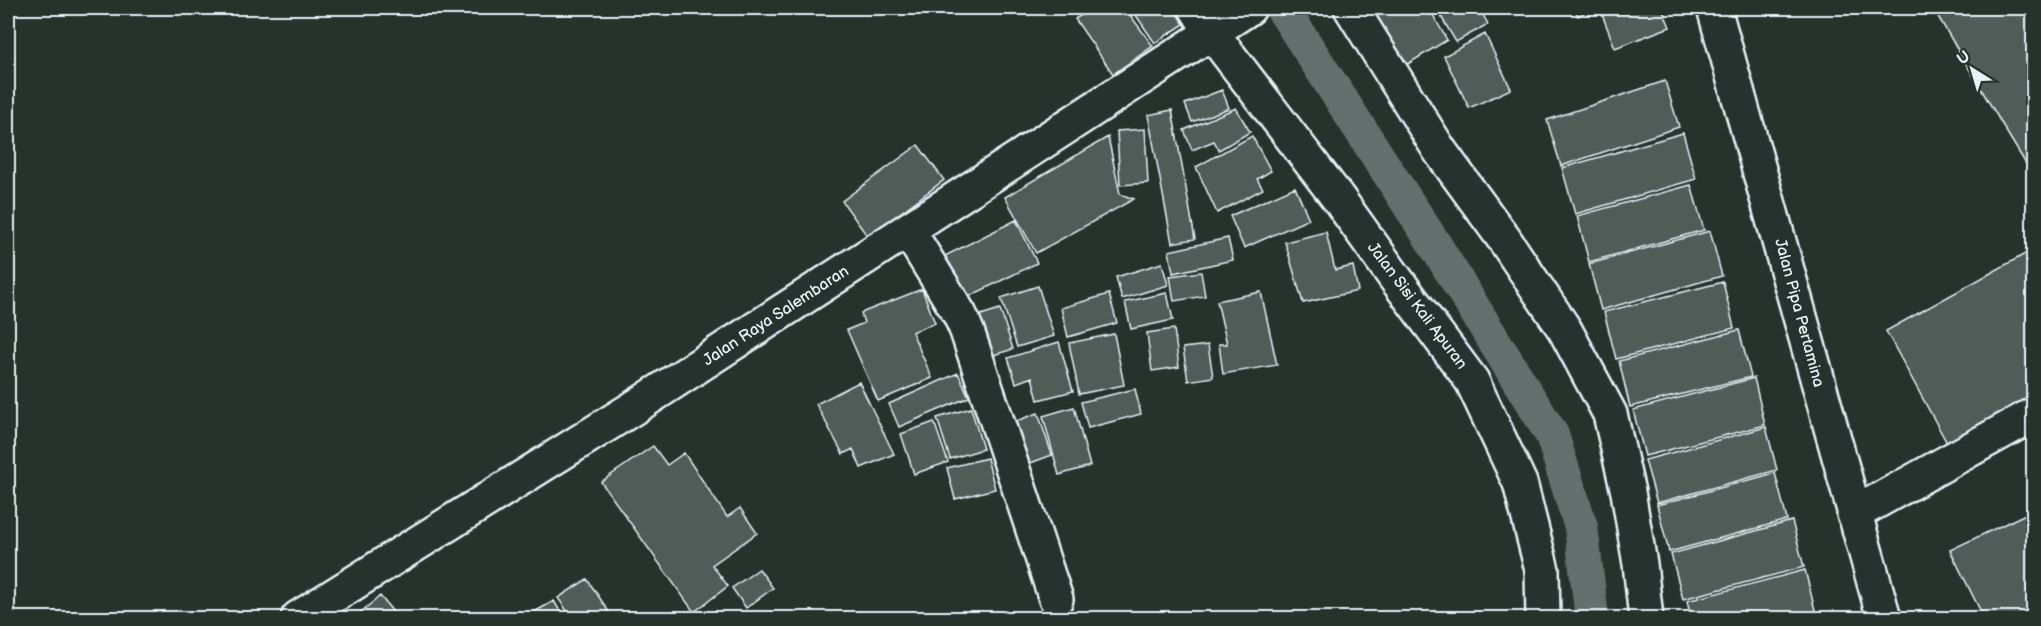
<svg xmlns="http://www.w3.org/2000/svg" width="2041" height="626" viewBox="0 0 2041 626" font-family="'Balsamiq Sans',sans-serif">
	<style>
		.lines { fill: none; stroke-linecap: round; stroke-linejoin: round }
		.canal { stroke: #636f6d; stroke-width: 34 }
		.building { fill: #505c59; stroke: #e8f1f8; stroke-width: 1.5 }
		.minor-casing { stroke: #e8f1f8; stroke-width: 38 }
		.major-casing { stroke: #e8f1f8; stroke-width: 38 }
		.minor { stroke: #26332d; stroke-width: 33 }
		.major { stroke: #26332d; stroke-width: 33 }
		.labels { text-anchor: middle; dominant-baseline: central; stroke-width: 6; stroke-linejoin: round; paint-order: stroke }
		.street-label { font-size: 16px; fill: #e8f1f8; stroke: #26332d }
	</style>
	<rect width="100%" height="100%" fill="#26332d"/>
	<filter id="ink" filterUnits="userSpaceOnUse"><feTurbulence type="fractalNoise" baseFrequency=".0167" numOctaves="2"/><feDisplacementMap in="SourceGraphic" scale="12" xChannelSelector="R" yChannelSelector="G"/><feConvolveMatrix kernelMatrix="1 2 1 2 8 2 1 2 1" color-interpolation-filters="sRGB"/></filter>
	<g filter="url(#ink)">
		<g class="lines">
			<path class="canal" d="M 1282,8 L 1435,245 L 1552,435 L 1581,527 L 1592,618"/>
		</g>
		<path class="building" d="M 1092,8 L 1125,8 L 1153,46 L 1113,74 L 1075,19 Z
			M 1131,8 L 1173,8 L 1184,24 L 1155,43 Z
			M 1356,8 L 1429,8 L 1447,40 L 1403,67 Z
			M 1436,8 L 1479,8 L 1488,24 L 1456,42 Z
			M 1574,8 L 1594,8 L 1578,16 Z
			M 1605,8 L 1662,8 L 1670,27 L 1615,48 L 1600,9 Z
			M 1933,8 L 2034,8 L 2034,177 L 2009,136 Z
			M 1485,34 L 1511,89 L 1469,108 L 1444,56 Z
			M 1665,81 L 1679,127 L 1561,166 L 1547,120 Z
			M 1222,90 L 1229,108 L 1192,122 L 1185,104 Z
			M 1236,108 L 1250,132 L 1219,150 L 1214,141 L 1192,150 L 1184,130 Z
			M 1172,110 L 1195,239 L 1172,243 L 1148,115 Z
			M 1145,129 L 1148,183 L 1120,185 L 1117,131 Z
			M 1683,133 L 1696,179 L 1575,214 L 1562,168 Z
			M 1252,136 L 1271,171 L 1257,179 L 1263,189 L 1217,213 L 1196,167 Z
			M 1108,137 L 1120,194 L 1134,199 L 1036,253 L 1005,197 Z
			M 918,145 L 944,180 L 868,237 L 842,201 Z
			M 1691,185 L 1704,230 L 1589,262 L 1577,216 Z
			M 1295,187 L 1309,219 L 1244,248 L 1230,216 Z
			M 1016,220 L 1037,263 L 958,302 L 937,260 Z
			M 1710,231 L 1722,276 L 1601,310 L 1589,264 Z
			M 1326,232 L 1335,270 L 1353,266 L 1358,291 L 1303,303 L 1285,242 Z
			M 1228,238 L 1233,260 L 1173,273 L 1169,251 Z
			M 2034,249 L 2034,409 L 1953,454 L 1886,331 Z
			M 1162,263 L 1168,285 L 1122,299 L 1116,277 Z
			M 1201,272 L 1205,296 L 1174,301 L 1170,276 Z
			M 1723,282 L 1734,328 L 1616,359 L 1604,312 Z
			M 1038,286 L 1054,336 L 1017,347 L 1001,298 Z
			M 922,289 L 935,323 L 912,332 L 932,378 L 878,401 L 847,330 L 864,323 L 861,313 Z
			M 1261,292 L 1277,365 L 1223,374 L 1219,344 L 1227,344 L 1217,301 Z
			M 1167,293 L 1173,320 L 1131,329 L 1125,302 Z
			M 1109,294 L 1117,323 L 1068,337 L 1061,308 Z
			M 1000,309 L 1013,349 L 981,359 L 968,319 Z
			M 1174,329 L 1179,367 L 1152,371 L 1147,333 Z
			M 1739,330 L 1751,377 L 1630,407 L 1619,361 Z
			M 1114,334 L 1124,385 L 1079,394 L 1069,343 Z
			M 1059,342 L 1073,391 L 1038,400 L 1032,377 L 1016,383 L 1008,358 Z
			M 1208,345 L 1213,377 L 1188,381 L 1183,348 Z
			M 958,373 L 969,397 L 899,427 L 889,404 Z
			M 1754,378 L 1765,425 L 1645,456 L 1633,410 Z
			M 859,382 L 894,454 L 861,468 L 853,449 L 843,454 L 816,404 Z
			M 1135,389 L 1141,414 L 1088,428 L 1081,402 Z
			M 1074,407 L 1090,466 L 1059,475 L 1043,416 Z
			M 971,408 L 983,449 L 950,459 L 937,418 Z
			M 1038,413 L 1052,455 L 1017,468 L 1003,426 Z
			M 934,422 L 948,462 L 914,474 L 901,434 Z
			M 1766,427 L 1777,470 L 1657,503 L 1645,460 Z
			M 653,446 L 667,465 L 684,453 L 727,517 L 740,508 L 757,533 L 712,565 L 728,586 L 694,612 L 601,482 Z
			M 987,458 L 995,489 L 955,499 L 947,468 Z
			M 1775,473 L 1787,520 L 1669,552 L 1657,505 Z
			M 2034,510 L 2034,612 L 2020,618 L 1984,618 L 1950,550 Z
			M 1792,521 L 1804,567 L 1683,599 L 1671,554 Z
			M 759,569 L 773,588 L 746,608 L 732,588 Z
			M 1805,570 L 1817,618 L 1691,618 L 1687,601 Z
			M 587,579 L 613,618 L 572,618 L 558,598 Z
			M 380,596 L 398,618 L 356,618 L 355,617 Z
			M 554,601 L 564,618 L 529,618 L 527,616 Z"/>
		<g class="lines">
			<defs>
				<path id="minor" d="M 1196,8 L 1211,32 L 1338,198 L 1396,279 L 1472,381 L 1520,483 L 1542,570 L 1543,618
					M 1351,8 L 1440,151 L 1504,239 L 1565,330 L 1610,414 L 1628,492 L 1640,564 L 1646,618
					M 1714,8 L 1884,618
					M 908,230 L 960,315 L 967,331 L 1056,599
					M 1854,514 L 2034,414"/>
				<path id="major" d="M 298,618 L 635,407 L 1249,8"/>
			</defs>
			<use href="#minor" class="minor-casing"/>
			<use href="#major" class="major-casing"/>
			<use href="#minor" class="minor"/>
			<use href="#major" class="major"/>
		</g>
	</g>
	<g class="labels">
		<g class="street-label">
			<text transform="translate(1417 306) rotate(53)">Jalan Sisi Kali Apuran</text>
			<text transform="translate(1799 313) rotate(75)">Jalan Pipa Pertamina</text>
			<text transform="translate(776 316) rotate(-33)">Jalan Raya Salembaran</text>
		</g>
	</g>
	<rect width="2041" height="626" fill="none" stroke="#26332d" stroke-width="30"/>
	<rect x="15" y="15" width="2011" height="596" fill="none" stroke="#e8f1f8" stroke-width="2" filter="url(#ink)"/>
	<g transform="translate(1972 69) rotate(323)" stroke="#26332d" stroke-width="4.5" paint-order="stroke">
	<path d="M0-4.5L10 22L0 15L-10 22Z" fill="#e8f1f8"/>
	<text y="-9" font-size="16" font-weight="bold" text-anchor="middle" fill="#e8f1f8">U</text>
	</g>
</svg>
